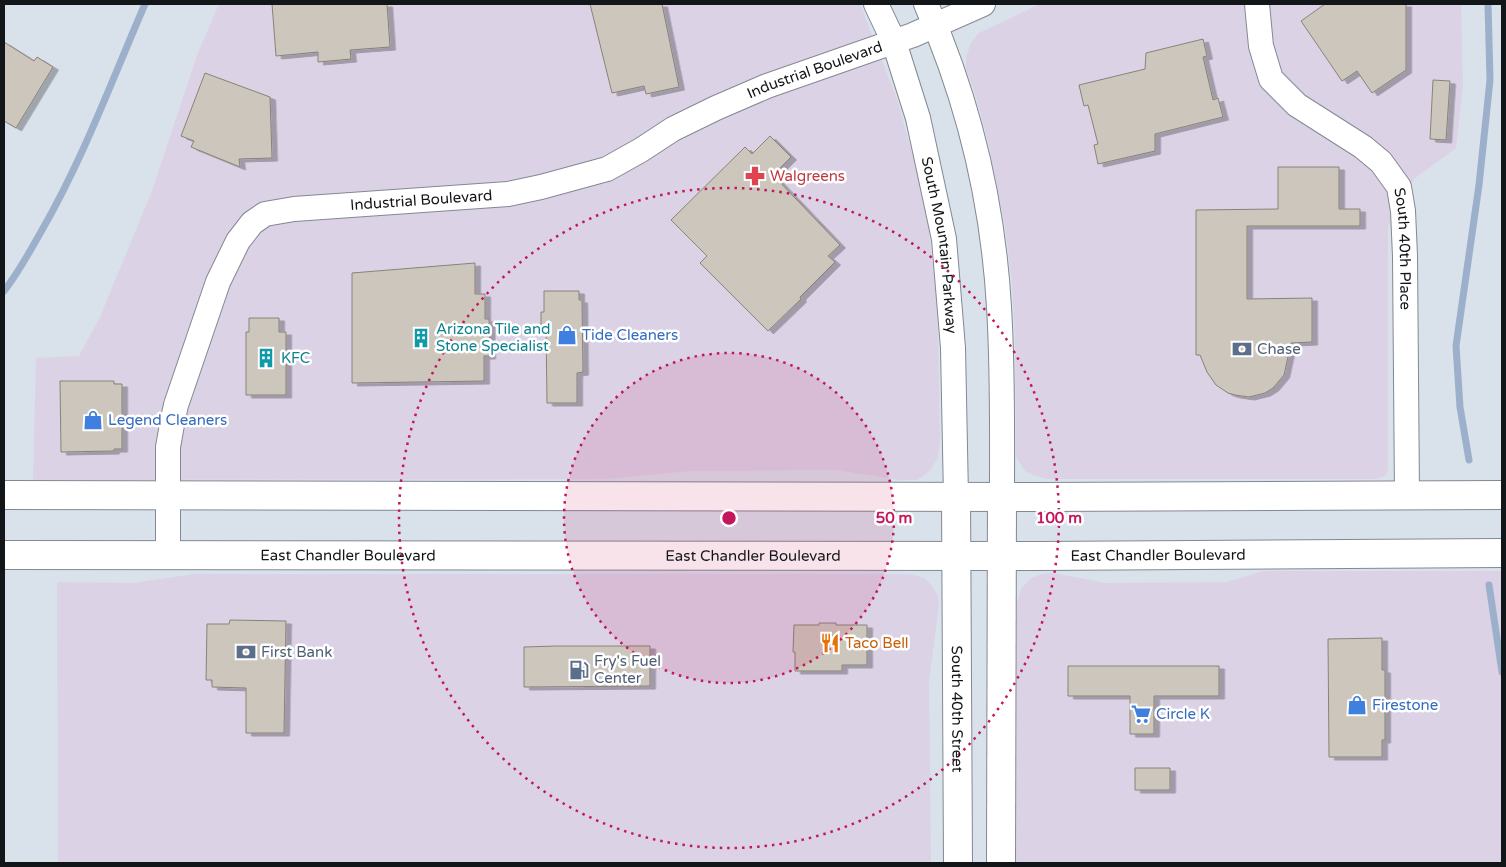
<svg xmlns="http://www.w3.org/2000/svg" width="1506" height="867" viewBox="0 0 1506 867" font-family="'Varela Round',sans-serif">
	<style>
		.commercial { fill: #dbd2e6 }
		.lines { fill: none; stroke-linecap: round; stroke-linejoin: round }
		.stream { stroke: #9cb0cb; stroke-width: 7 }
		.building { fill: #cdc6bd; stroke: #888279; filter: url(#shadow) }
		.minor-casing { stroke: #838992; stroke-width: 26 }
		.major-casing { stroke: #838992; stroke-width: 30 }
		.minor { stroke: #fff; stroke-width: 24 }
		.major { stroke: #fff; stroke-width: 28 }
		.ring { fill: none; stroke: #c2185b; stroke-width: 2.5; stroke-dasharray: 2.5 5 }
		.labels { text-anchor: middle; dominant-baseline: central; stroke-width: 5; stroke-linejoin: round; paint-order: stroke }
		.street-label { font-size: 15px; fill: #131619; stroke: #fff }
		.health-label { font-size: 15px; fill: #be3a42; stroke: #fff; text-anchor: start }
		.culture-label { font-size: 15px; fill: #0d838f; stroke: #fff; text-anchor: start }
		.shop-label { font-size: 15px; fill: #366cbe; stroke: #fff; text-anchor: start }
		.service-label { font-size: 15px; fill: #4e5e75; stroke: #fff; text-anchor: start }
		.food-label { font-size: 15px; fill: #c56008; stroke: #fff; text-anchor: start }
		.centre { fill: #c2185b; stroke: #fff; stroke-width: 2.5 }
		.ring-label { font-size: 15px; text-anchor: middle; font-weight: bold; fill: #c2185b; stroke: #fff; stroke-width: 5; stroke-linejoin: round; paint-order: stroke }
	</style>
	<defs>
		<filter id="shadow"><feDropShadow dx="5.5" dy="3" stdDeviation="0" flood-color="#0004"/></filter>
	</defs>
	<rect width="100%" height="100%" fill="#d9e1ea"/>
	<path class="commercial" d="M 219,4 L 860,4 L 897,99 L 915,164 L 928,225 L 935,282 L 938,332 L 940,442 L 938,457 L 931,469 L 926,474 L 917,480 L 900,480 L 836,470 L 690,471 L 608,479 L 33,480 L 36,358 L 79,356 L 100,317 L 152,191 L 197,55 Z
		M 1040,4 L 1461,4 L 1463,86 L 1456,148 L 1414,179 L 1388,226 L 1388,471 L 1385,476 L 1376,479 L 1046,479 L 1034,475 L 1025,471 L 1016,457 L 1015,337 L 1012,283 L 1005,226 L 987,137 L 973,87 L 966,70 L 966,57 L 971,43 L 979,33 Z
		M 1263,571 L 1502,571 L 1502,863 L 1013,863 L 1016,606 L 1021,589 L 1031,578 L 1042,574 L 1053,573 L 1106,583 L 1227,582 Z
		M 195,574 L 901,574 L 915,575 L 925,579 L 933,587 L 938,596 L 939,605 L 929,681 L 931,863 L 58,863 L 57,582 L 133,583 Z"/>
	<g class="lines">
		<path class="stream" d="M 4,291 C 19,272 30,251 42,230 C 84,157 112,80 145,4
			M 1469,460 L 1460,407 L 1456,346 L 1479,185 L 1490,80 L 1488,4
			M 1489,585 L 1502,672"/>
	</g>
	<path class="building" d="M 272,4 L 387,4 L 390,47 L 350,50 L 351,59 L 318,62 L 318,52 L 276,56 Z
		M 590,4 L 662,4 L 679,87 L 646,94 L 644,86 L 612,93 Z
		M 1325,4 L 1406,4 L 1406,70 L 1372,93 L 1357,71 L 1342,81 L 1301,21 Z
		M 1203,39 L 1207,56 L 1203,57 L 1213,100 L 1218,98 L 1223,117 L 1155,134 L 1155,151 L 1098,164 L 1094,145 L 1098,144 L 1088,105 L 1084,106 L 1079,85 L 1145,69 L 1146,53 Z
		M 4,42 L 34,61 L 37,57 L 53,67 L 16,128 L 4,121 Z
		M 205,73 L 270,97 L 272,158 L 239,159 L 240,167 L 191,147 L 194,141 L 181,136 Z
		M 1433,80 L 1450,81 L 1446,140 L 1430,139 Z
		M 770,136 L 791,157 L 773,175 L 840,245 L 828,256 L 835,262 L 800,297 L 801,299 L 768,331 L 700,263 L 707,256 L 671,220 L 745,147 L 752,154 Z
		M 1278,167 L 1339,167 L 1339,209 L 1360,209 L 1360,226 L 1247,226 L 1247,299 L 1312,298 L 1312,342 L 1291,343 L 1284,375 L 1273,388 L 1265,393 L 1249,397 L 1235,395 L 1228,393 L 1216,385 L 1207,372 L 1200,355 L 1196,355 L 1196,210 L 1278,209 Z
		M 475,263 L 475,294 L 485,294 L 485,319 L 489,319 L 490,356 L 484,356 L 484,381 L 352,383 L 352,273 Z
		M 544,291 L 579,291 L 579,300 L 582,300 L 583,372 L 577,373 L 577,403 L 547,403 L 546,329 L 541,329 L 541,312 L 544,312 Z
		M 249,318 L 279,318 L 279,332 L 286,332 L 286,395 L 246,395 L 246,332 L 249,332 Z
		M 60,381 L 114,381 L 114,384 L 122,384 L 122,449 L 114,449 L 114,451 L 61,452 Z
		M 230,620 L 286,621 L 284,733 L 246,733 L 246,688 L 212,687 L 212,680 L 206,680 L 207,624 L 229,624 Z
		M 819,623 L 836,623 L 836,625 L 867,625 L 867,665 L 842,665 L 842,671 L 795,671 L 795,652 L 793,652 L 794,625 L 819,625 Z
		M 1382,638 L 1382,670 L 1385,670 L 1385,740 L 1382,740 L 1382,757 L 1329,757 L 1328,639 Z
		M 556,646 L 650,646 L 650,686 L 524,687 L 524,647 Z
		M 1068,666 L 1219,666 L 1219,696 L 1154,696 L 1154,734 L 1130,734 L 1130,696 L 1068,696 Z
		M 1135,768 L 1170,768 L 1170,790 L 1135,790 Z"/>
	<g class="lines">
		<defs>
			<g id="minor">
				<path id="s1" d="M 876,4 L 894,42 L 918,118 L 944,239 L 953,348 L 956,497"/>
				<path d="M 926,4 C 968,99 993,203 999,307 C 1003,370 1002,434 1002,496"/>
				<path id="s2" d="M 1257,4 L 1261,46 L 1271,79 L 1297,105 L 1363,147 L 1381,162 L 1399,187 L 1403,211 L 1405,256 L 1407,495"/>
				<path id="s3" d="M 168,555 L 168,447 L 173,419 L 176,405 L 218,282 L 238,241 L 252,223 L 265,214 L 294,209 L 508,194 L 541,187 L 607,169 L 641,150 L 673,129 L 716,108 L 767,86 L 913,35 L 983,4"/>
			</g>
			<g id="major">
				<path d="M 4,495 L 1039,497 L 1502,495"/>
				<path id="s4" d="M 956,497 L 958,863"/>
				<path id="s5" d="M 4,555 L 1039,556 L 1502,553"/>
				<path d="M 1001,863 L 1002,496"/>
			</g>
		</defs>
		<use href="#minor" class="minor-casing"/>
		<use href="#major" class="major-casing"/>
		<use href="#minor" class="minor"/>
		<use href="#major" class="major"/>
	</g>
	<circle cx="729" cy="518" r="165" fill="#c2185b" fill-opacity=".12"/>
	<g class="ring">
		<circle cx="729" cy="518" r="165"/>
		<circle cx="729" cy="518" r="330"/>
	</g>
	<defs>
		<symbol id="pharmacy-bare" viewBox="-9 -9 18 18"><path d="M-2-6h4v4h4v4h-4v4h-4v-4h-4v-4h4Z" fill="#e0444e" stroke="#fff" stroke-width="2.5" paint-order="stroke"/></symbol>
		<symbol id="shop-bare" viewBox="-9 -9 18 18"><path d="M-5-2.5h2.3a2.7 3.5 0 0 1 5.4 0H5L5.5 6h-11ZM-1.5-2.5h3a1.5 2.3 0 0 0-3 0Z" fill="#3f7fe0" stroke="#fff" stroke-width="2.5" paint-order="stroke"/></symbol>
		<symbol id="building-bare" viewBox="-9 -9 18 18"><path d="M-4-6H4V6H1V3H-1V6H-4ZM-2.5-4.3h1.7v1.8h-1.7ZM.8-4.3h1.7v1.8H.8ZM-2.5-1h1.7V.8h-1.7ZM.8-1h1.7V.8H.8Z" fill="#0f9aa8" stroke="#fff" stroke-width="2.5" paint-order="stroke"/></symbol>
		<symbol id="bank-bare" viewBox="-9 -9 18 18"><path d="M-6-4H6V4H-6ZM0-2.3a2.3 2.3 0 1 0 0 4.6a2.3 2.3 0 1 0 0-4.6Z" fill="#5c6f8a" stroke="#fff" stroke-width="2.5" paint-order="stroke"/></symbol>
		<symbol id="restaurant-bare" viewBox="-9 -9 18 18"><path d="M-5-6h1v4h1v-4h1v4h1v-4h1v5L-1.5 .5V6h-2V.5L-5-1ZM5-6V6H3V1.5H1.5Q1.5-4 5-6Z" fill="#e8710a" stroke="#fff" stroke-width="2.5" paint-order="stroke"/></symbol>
		<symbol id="fuel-bare" viewBox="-9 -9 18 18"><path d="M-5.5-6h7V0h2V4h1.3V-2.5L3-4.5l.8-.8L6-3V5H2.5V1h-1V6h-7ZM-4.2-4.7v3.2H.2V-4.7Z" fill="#5c6f8a" stroke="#fff" stroke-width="2.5" paint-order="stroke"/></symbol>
		<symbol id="supermarket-bare" viewBox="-9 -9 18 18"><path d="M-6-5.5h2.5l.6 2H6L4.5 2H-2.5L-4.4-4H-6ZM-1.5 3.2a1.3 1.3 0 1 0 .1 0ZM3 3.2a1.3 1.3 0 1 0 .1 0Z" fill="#3f7fe0" stroke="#fff" stroke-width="2.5" paint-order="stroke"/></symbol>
	</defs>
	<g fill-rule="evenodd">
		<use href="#pharmacy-bare" x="741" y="162" width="28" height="28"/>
		<use href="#shop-bare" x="553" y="321" width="28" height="28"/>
		<use href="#building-bare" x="407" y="324" width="28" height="28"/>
		<use href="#bank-bare" x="1228" y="335" width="28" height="28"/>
		<use href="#building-bare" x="252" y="344" width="28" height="28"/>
		<use href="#shop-bare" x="79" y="406" width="28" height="28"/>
		<use href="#restaurant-bare" x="816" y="629" width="28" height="28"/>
		<use href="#bank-bare" x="232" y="638" width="28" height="28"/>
		<use href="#fuel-bare" x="565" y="656" width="28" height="28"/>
		<use href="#shop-bare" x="1343" y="691" width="28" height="28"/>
		<use href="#supermarket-bare" x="1127" y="700" width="28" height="28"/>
	</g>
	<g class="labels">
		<g class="street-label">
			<text stroke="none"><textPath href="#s3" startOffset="942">Industrial Boulevard</textPath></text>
			<text stroke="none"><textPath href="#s3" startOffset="522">Industrial Boulevard</textPath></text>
			<text stroke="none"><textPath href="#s1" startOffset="251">South Mountain Parkway</textPath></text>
			<text stroke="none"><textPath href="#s2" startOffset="308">South 40th Place</textPath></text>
			<text stroke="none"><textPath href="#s5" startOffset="1154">East Chandler Boulevard</textPath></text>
			<text stroke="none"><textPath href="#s5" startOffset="344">East Chandler Boulevard</textPath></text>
			<text stroke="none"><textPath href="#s5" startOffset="749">East Chandler Boulevard</textPath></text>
			<text stroke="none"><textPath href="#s4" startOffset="212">South 40th Street</textPath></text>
		</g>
		<g class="health-label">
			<text x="770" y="176">Walgreens</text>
		</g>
		<g class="culture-label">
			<text x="436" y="329">Arizona Tile and<tspan x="436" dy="17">Stone Specialist</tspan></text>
			<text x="281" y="358">KFC</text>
		</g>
		<g class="shop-label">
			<text x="582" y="335">Tide Cleaners</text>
			<text x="108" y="420">Legend Cleaners</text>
			<text x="1372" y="705">Firestone</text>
			<text x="1156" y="714">Circle K</text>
		</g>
		<g class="service-label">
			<text x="1257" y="349">Chase</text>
			<text x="261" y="652">First Bank</text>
			<text x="594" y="661">Fry's Fuel<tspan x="594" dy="17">Center</tspan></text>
		</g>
		<g class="food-label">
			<text x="845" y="643">Taco Bell</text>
		</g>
	</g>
	<circle cx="729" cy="518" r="8" class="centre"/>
	<g class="ring-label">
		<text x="894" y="523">50 m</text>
		<text x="1059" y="523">100 m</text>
	</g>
	<rect width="1506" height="867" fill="none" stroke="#131619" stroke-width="10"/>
</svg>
